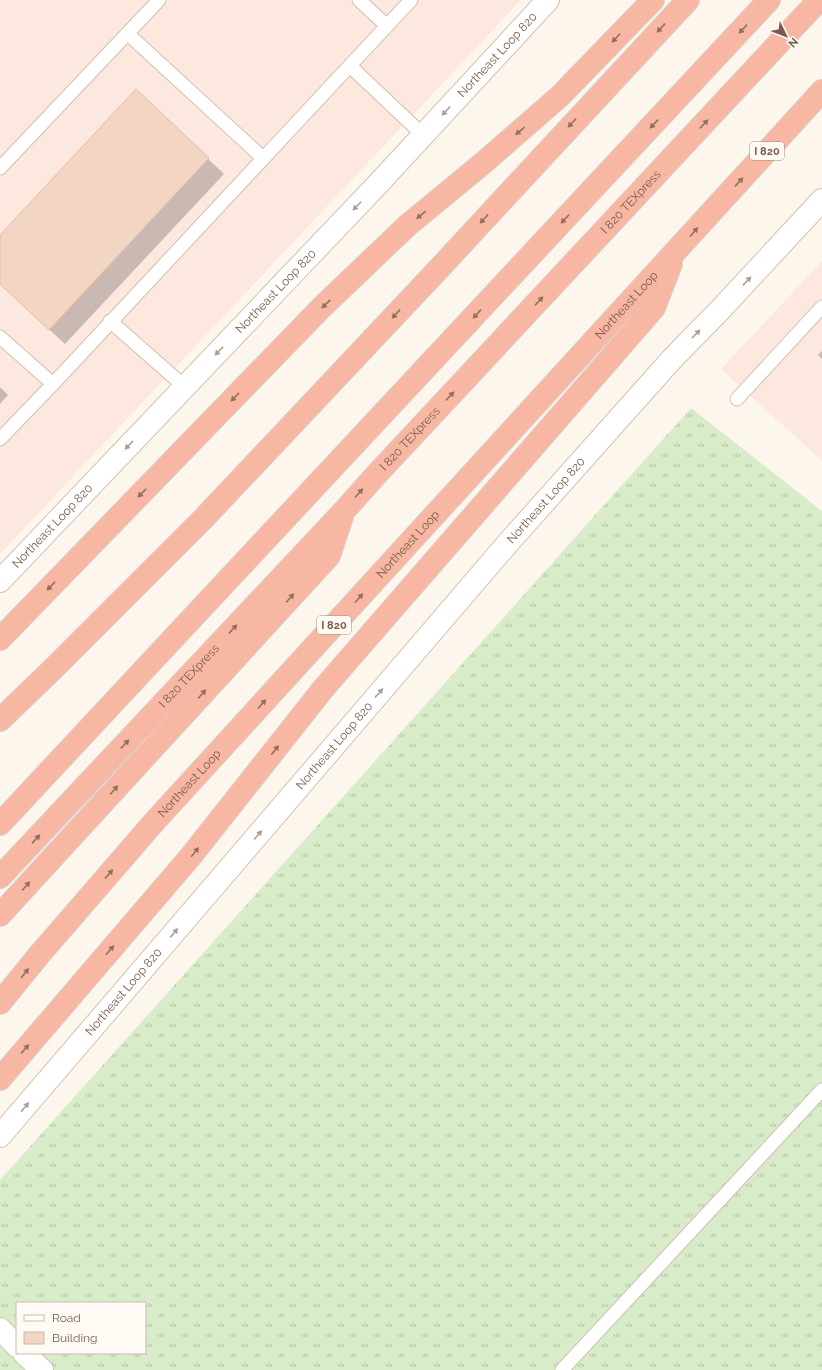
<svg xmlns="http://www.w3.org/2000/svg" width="822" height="1370" viewBox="0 0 822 1370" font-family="Raleway,sans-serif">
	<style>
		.commercial { fill: #fde8e0 }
		.grass { fill: url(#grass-tufts); fill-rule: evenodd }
		.shadow { fill: #0003 }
		.building { fill: #f3d5c3; stroke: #e6bba3 }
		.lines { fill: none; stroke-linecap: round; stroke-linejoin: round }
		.service-casing { stroke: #d1beb0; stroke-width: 15 }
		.secondary-casing { stroke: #d6c0b0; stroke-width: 24 }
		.motorway-casing { stroke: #dad1cd; stroke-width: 24 }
		.service { stroke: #fff; stroke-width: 13 }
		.secondary { stroke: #fff; stroke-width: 22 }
		.motorway { stroke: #f7b7a3; stroke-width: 22 }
		.oneway { fill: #936e5e }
		.oneway2 { fill: #af9d94 }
		.labels { text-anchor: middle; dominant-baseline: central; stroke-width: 3; stroke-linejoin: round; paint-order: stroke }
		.shield { fill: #fffaf3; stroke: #a28b7f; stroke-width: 1 }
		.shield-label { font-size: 11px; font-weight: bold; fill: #7a5c4d }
		.street-label { font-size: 12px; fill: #7a5c4d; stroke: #fffaf3 }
	</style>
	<defs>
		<pattern id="grass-tufts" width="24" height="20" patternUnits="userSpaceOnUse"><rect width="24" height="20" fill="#d8ecc9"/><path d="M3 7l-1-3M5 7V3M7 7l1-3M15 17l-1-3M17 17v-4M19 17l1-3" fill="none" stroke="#b4c2a5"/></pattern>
	</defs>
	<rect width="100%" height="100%" fill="#fdf6ec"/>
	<path class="commercial" d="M 0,0 L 521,0 L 0,554 Z
		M 822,261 L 822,461 L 721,369 Z"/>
	<path class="grass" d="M 691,408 L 822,511 L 822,1370 L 0,1370 L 0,1180 ZM 17,1303 L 145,1303 L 145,1353 L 17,1353 Z"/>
	<path class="shadow" d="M 136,91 L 224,174 L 65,344 L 0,284 L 0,236 Z
		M 822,351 L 822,359 L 818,355 Z
		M 0,387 L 8,395 L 0,404 Z"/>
	<path class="building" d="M 136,89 L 209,158 L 49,330 L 0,284 L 0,235 Z"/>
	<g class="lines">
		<defs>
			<path id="service" d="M 359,0 L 387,26
				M 128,34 L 263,158
				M 350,66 L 423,135
				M 0,168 L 159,0
				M 110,321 L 185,387
				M 0,337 L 53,384
				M 737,399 L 822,307
				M 0,439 L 53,384 L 411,0
				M 562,1370 L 822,1090"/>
			<g id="secondary">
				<path id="s1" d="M 0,581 L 377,185 L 548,0"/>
				<path id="s2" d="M 0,1136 L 508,543 L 672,359 L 720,310 L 822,200"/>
				<path d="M 0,1329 L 17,1346"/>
				<path d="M 24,1353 L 42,1370"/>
			</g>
			<g id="motorway">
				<path d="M 0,639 L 323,306 L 408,225 L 482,164 L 560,96 L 653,0"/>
				<path d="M 0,720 L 54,668 L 204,518 L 433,275 L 688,0"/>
				<path d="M 0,824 L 769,0"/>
				<path id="s3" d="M 0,877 L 343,512 L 376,475 L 819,0"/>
				<path d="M 0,915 L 329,556 L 342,517"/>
				<path id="s4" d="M 0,1003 L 39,955 L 155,821 L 822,91"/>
				<path d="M 0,1079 L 191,856 L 323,689 L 654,308 L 671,264"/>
			</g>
		</defs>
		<use href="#service" class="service-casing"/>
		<use href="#secondary" class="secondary-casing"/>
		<use href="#motorway" class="motorway-casing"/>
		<use href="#service" class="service"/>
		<use href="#secondary" class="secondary"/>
		<use href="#motorway" class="motorway"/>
	</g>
	<defs><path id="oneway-solid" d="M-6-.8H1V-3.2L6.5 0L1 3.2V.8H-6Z"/></defs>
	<g class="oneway">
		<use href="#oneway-solid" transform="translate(661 28) rotate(133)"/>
		<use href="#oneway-solid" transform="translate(743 29) rotate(133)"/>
		<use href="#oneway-solid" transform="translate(616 38) rotate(134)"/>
		<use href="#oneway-solid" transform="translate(572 123) rotate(133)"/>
		<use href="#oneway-solid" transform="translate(654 124) rotate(133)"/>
		<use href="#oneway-solid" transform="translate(704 124) rotate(-47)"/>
		<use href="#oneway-solid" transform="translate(520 131) rotate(139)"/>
		<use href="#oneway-solid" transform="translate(739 182) rotate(-47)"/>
		<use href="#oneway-solid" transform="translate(421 215) rotate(140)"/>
		<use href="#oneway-solid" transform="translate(484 219) rotate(133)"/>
		<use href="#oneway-solid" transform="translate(565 219) rotate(133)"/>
		<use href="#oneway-solid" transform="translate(694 232) rotate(-49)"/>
		<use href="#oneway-solid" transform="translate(539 301) rotate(-47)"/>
		<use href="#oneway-solid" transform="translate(326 304) rotate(136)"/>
		<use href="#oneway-solid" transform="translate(396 314) rotate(133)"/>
		<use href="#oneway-solid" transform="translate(477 314) rotate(133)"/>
		<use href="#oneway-solid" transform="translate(450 396) rotate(-47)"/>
		<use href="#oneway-solid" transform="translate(235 397) rotate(134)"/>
		<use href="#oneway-solid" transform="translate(142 493) rotate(134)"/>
		<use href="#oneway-solid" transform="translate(359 493) rotate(-48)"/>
		<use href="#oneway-solid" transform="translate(51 586) rotate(134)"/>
		<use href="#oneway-solid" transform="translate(290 598) rotate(-48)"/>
		<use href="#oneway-solid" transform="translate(359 598) rotate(-48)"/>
		<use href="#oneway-solid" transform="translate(233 629) rotate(-47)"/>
		<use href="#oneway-solid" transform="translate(202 694) rotate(-48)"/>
		<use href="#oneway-solid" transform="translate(262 704) rotate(-48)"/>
		<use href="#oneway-solid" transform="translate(125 744) rotate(-47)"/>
		<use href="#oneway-solid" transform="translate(275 750) rotate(-52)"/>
		<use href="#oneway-solid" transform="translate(114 790) rotate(-48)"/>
		<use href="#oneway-solid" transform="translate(36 839) rotate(-47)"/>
		<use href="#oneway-solid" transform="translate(195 852) rotate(-51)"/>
		<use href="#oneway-solid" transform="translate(109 874) rotate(-49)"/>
		<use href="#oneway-solid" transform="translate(26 886) rotate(-48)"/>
		<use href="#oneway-solid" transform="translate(110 950) rotate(-49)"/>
		<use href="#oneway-solid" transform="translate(25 973) rotate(-51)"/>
		<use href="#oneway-solid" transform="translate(25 1049) rotate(-49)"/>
	</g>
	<g class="oneway2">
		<use href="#oneway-solid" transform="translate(446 111) rotate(133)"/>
		<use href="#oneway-solid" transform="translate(357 206) rotate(134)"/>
		<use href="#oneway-solid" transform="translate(747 281) rotate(-47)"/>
		<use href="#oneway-solid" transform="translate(696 334) rotate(-46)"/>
		<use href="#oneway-solid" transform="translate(219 351) rotate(134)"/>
		<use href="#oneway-solid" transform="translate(129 445) rotate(134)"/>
		<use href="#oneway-solid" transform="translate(379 693) rotate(-49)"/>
		<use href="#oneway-solid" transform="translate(258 835) rotate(-49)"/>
		<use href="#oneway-solid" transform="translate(174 933) rotate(-49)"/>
		<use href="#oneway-solid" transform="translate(25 1107) rotate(-49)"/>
	</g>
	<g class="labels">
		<g class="shield">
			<rect x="750" y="142" width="34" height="18" rx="3"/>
			<rect x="317" y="616" width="34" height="18" rx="3"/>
		</g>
		<g class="shield-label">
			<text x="767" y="151">I 820</text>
			<text x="334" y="625">I 820</text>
		</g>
		<g class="street-label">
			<text stroke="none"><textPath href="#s1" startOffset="724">Northeast Loop 820</textPath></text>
			<text stroke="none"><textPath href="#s3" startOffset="924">I 820 TEXpress</textPath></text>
			<text stroke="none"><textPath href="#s1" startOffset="400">Northeast Loop 820</textPath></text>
			<text stroke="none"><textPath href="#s4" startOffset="938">Northeast Loop</textPath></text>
			<text stroke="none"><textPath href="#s3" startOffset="600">I 820 TEXpress</textPath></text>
			<text stroke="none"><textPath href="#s2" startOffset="838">Northeast Loop 820</textPath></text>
			<text stroke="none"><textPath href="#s1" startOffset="76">Northeast Loop 820</textPath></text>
			<text stroke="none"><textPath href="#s4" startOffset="614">Northeast Loop</textPath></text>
			<text stroke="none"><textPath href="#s3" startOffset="276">I 820 TEXpress</textPath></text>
			<text stroke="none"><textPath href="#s2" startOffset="514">Northeast Loop 820</textPath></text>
			<text stroke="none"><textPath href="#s4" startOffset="290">Northeast Loop</textPath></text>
			<text stroke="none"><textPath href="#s2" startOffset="190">Northeast Loop 820</textPath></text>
		</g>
	</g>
	<rect x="16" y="1302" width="130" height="52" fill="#fffaf3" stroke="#cabbb1"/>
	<rect x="24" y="1315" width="20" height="6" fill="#ffffff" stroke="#cabbb1"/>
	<text x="52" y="1322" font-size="12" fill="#7a5c4d">Road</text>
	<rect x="24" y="1332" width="20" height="12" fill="#f3d5c3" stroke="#cabbb1"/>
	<text x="52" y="1342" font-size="12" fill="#7a5c4d">Building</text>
	<g transform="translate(786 36) rotate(133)" stroke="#fffaf3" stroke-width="3" paint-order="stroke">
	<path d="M0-3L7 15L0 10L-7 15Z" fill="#7a5c4d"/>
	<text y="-6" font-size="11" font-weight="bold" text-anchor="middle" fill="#7a5c4d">N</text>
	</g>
</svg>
